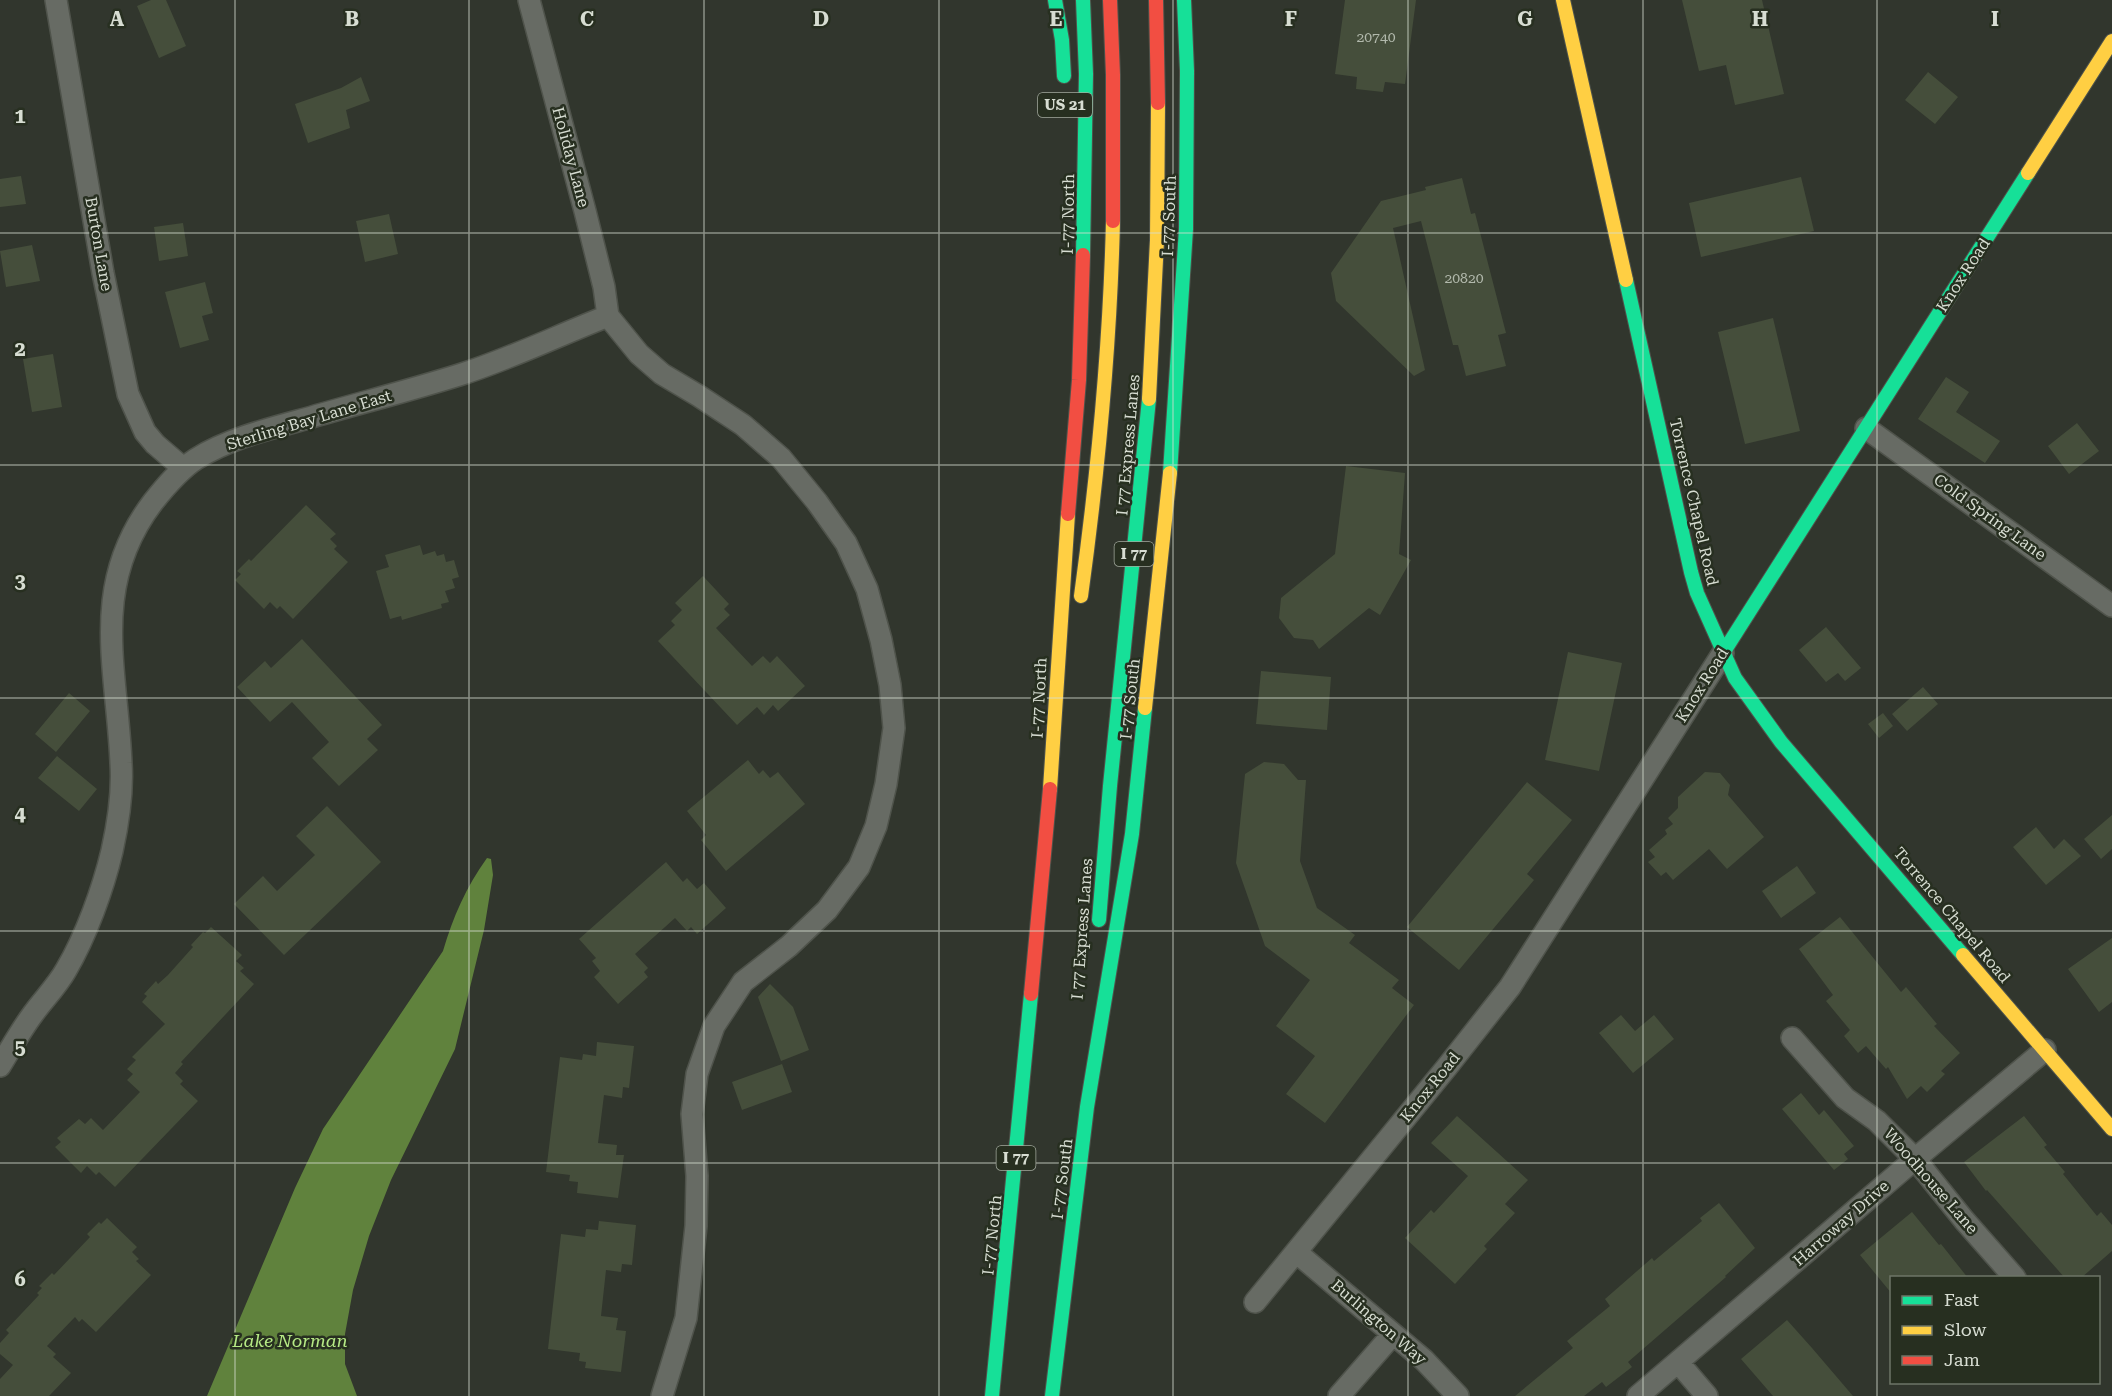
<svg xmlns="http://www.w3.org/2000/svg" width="2112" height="1396" viewBox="0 0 2112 1396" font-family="'Roboto Serif',serif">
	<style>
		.water { fill: #60823d }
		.building { fill: #454e3b }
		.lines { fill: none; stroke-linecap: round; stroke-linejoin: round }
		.street-casing { stroke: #4f534b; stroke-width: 24 }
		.fast-casing { stroke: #4f534b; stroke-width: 16 }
		.slow-casing { stroke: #4f534b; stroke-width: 16 }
		.jam-casing { stroke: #4f534b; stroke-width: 16 }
		.street { stroke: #676b64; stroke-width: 21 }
		.fast { stroke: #16e098; stroke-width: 14 }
		.slow { stroke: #ffcf43; stroke-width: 14 }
		.jam { stroke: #f24e42; stroke-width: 14 }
		.grid { fill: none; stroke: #d7ddd2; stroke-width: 1.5; stroke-opacity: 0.55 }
		.labels { text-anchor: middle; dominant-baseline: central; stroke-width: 5; stroke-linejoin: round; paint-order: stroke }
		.number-label { font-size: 14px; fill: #b2b9ac }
		.shield { fill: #272f20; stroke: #a2a99d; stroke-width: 1.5 }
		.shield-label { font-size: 15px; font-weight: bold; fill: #d7ddd2 }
		.street-label { font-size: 16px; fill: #d7ddd2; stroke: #272f20 }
		.water-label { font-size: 18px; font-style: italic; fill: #b6ea85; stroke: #272f20 }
		.grid-label { font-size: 20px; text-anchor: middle; font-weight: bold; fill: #d7ddd2; stroke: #272f20; stroke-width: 5; stroke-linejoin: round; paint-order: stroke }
	</style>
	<rect width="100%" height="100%" fill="#31362d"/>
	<path class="water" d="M 487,858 L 491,859 L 493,875 L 484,930 L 455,1049 L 391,1180 L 369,1236 L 353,1290 L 345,1334 L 345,1364 L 357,1396 L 207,1396 L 295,1188 L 323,1129 L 443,951 C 453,917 466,887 487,858 Z"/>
	<path class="building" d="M 151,0 L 166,0 L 186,46 L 159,58 L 137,6 Z
		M 1345,0 L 1416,0 L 1405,84 L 1385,82 L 1383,92 L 1356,89 L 1357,77 L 1335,74 Z
		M 1682,0 L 1762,0 L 1784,94 L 1735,105 L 1726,65 L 1699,71 Z
		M 1928,72 L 1958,97 L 1935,124 L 1905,100 Z
		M 361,77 L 370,101 L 346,110 L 350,128 L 308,143 L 295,104 L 341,88 Z
		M 21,176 L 26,204 L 0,207 L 0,179 Z
		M 1801,177 L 1814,231 L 1701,257 L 1689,203 Z
		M 1462,178 L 1471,214 L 1475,213 L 1506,333 L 1498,335 L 1506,366 L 1466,376 L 1458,345 L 1453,345 L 1421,221 L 1393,228 L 1425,370 L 1414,376 L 1336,301 L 1331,273 L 1381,201 L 1426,190 L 1425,187 Z
		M 389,214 L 398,254 L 365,262 L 356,221 Z
		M 183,223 L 188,256 L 159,261 L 154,227 Z
		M 32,245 L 40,281 L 6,287 L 0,251 Z
		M 205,282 L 213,313 L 202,316 L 209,340 L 180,348 L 165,292 Z
		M 1773,318 L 1800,431 L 1745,444 L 1718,332 Z
		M 53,354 L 62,407 L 32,412 L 23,359 Z
		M 1946,377 L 1969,392 L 1956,412 L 2000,441 L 1985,463 L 1918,419 Z
		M 2077,423 L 2099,451 L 2069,474 L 2048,446 Z
		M 1346,466 L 1405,473 L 1399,554 L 1411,560 L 1380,615 L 1369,608 L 1319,649 L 1313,640 L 1294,638 L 1279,618 L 1281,598 L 1335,554 Z
		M 306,505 L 336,534 L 330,539 L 337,546 L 334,549 L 348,562 L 293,619 L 280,606 L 277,609 L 270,602 L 264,609 L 235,580 L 241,574 L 237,571 L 249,559 L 251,561 Z
		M 420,545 L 423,555 L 435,551 L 437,556 L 444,554 L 446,562 L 454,560 L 459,577 L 452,579 L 455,588 L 445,591 L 449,602 L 441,604 L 442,608 L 402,620 L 401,616 L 390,619 L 376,571 L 389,567 L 385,555 Z
		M 703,576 L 729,604 L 724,609 L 730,615 L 716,628 L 752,666 L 763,656 L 770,663 L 777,656 L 805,686 L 778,711 L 773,705 L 764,715 L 757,707 L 737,725 L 658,641 L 675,625 L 671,621 L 682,610 L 675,603 Z
		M 1826,627 L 1861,668 L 1845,681 L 1838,673 L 1826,682 L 1799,650 Z
		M 302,639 L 382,725 L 367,739 L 378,750 L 339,786 L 312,758 L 329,742 L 292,702 L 270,722 L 237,687 L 265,661 L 271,668 Z
		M 1568,652 L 1622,663 L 1599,771 L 1545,760 Z
		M 1261,671 L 1331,677 L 1327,730 L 1256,724 Z
		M 1923,687 L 1938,704 L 1907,731 L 1892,714 Z
		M 69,693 L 90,711 L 56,752 L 35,734 Z
		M 1883,713 L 1893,726 L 1879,738 L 1868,724 Z
		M 57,756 L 97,789 L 79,811 L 38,778 Z
		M 748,760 L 759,774 L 763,770 L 770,778 L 778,772 L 805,804 L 726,871 L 701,840 L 706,835 L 687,811 Z
		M 1264,762 L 1284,764 L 1298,780 L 1306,780 L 1300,861 L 1317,908 L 1355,935 L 1349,943 L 1399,980 L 1392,988 L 1414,1005 L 1325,1123 L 1286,1094 L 1315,1056 L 1276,1026 L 1310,980 L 1265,946 L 1236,863 L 1245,774 Z
		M 1705,772 L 1720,773 L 1730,785 L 1728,795 L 1764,837 L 1727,869 L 1709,849 L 1673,880 L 1666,872 L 1661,876 L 1648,862 L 1655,857 L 1649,850 L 1667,834 L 1665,830 L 1673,824 L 1668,818 L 1678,808 L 1678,797 Z
		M 1527,782 L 1572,820 L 1527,874 L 1534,880 L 1459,970 L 1407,927 Z
		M 327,806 L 381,862 L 284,955 L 234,904 L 263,876 L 277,891 L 315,855 L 296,836 Z
		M 2112,815 L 2112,849 L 2101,859 L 2084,839 Z
		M 2036,827 L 2054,849 L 2064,839 L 2081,856 L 2046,885 L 2013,847 Z
		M 666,862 L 683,882 L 687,878 L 697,889 L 704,883 L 726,908 L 697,934 L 691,927 L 687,931 L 675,918 L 635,954 L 648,968 L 644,972 L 648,977 L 618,1004 L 594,977 L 600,971 L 592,961 L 596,958 L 579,939 Z
		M 1797,866 L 1816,893 L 1781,918 L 1762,891 Z
		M 1840,917 L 1901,992 L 1906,987 L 1937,1024 L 1934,1026 L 1960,1053 L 1941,1071 L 1945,1074 L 1927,1092 L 1921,1086 L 1907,1099 L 1888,1067 L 1886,1069 L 1866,1046 L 1858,1053 L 1844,1036 L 1850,1030 L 1826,1001 L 1833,995 L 1799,949 Z
		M 211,927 L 242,955 L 236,961 L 244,968 L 240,971 L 254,984 L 181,1062 L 183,1064 L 175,1073 L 183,1081 L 180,1084 L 198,1101 L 115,1187 L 99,1172 L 96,1175 L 87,1166 L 81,1173 L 55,1147 L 61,1142 L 57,1138 L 79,1119 L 85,1124 L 91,1118 L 103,1130 L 140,1092 L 127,1080 L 133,1074 L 127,1069 L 136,1060 L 132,1057 L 165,1024 L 142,1002 L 147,996 L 144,994 L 156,981 L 158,984 L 168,975 L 193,947 L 191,945 L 203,932 L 205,933 Z
		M 2112,938 L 2112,1002 L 2099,1012 L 2068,969 Z
		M 770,984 L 793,1007 L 809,1050 L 781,1061 L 758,997 Z
		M 1621,1015 L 1635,1031 L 1654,1015 L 1674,1039 L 1633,1073 L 1599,1033 Z
		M 597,1042 L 634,1046 L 629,1088 L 623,1087 L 622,1098 L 604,1095 L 598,1143 L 617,1145 L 616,1155 L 624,1155 L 618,1198 L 577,1193 L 578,1182 L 569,1181 L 570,1175 L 546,1172 L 560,1057 L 582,1060 L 583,1054 L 596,1056 Z
		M 782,1064 L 792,1092 L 742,1110 L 732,1082 Z
		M 1801,1093 L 1819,1115 L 1824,1110 L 1854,1146 L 1844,1154 L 1848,1159 L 1834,1170 L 1782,1109 Z
		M 1457,1116 L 1528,1180 L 1505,1204 L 1515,1213 L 1484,1246 L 1487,1249 L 1455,1284 L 1405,1238 L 1431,1210 L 1434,1213 L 1468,1176 L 1431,1143 Z
		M 2024,1116 L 2047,1145 L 2044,1147 L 2065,1172 L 2063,1174 L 2097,1216 L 2101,1212 L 2112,1225 L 2112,1251 L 2081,1278 L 2065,1278 L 1987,1190 L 1986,1191 L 1964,1162 Z
		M 1719,1203 L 1755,1248 L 1725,1276 L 1726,1277 L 1628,1362 L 1632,1367 L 1606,1387 L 1602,1382 L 1584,1396 L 1515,1396 L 1573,1348 L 1567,1341 L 1610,1306 L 1605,1299 L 1652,1258 L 1654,1261 L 1702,1221 L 1700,1218 Z
		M 1912,1212 L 1939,1245 L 1941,1244 L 1968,1278 L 1892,1278 L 1892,1294 L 1860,1255 Z
		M 107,1218 L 137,1247 L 132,1252 L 139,1259 L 136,1261 L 151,1275 L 96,1332 L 82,1319 L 79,1322 L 75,1317 L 47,1346 L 56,1354 L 53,1357 L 71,1373 L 49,1396 L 0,1396 L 0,1379 L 13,1365 L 0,1354 L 0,1343 L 9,1333 L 6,1330 L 39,1295 L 37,1293 L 42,1288 L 39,1286 L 52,1273 L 54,1275 L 90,1237 L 87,1234 L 99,1222 L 101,1224 Z
		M 599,1221 L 636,1225 L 632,1265 L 622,1264 L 621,1272 L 606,1270 L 601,1316 L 618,1318 L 616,1330 L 626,1331 L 621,1372 L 585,1368 L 586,1362 L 579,1361 L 580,1353 L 548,1349 L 561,1234 L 585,1237 L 586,1229 L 598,1230 Z
		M 1787,1320 L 1812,1348 L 1853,1396 L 1773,1396 L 1741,1359 Z"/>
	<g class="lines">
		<defs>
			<path id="street" d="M 56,0 L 103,273 L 128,394 L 145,432 L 155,444 L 183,468
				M 529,0 L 585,211 L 604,287 L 608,316
				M 608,316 L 639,354 L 662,374 L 699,396 L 743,425 L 781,458 L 817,502 L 846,543 L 867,589 L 881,640 L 890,685 L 894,728 L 886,784 L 876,826 L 859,867 L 827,910 L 789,946 L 743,982 L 714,1026 L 697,1074 L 692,1114 L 697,1176 L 696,1226 L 686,1318 L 662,1396
				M 1866,428 L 2112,606
				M 1792,1038 L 1845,1098 L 1877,1121 L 1915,1159 L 1964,1220 L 2015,1278
				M 0,1066 C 11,1048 21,1030 33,1014 C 43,1000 57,986 66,970 C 86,936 103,889 112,851 C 118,824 123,792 121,763 C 117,668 89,586 153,502 C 165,487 179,470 196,459 C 228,439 268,429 305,419 C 356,404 408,391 459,375 C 510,359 559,335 608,316
				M 1296,1252 L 1424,1360 L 1458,1396
				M 1255,1302 L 1447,1067 L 1510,987 L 1723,653
				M 1678,1362 L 1707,1396
				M 1339,1396 L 1393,1334
				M 1638,1396 L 1915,1159 L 2045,1050"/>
			<path id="fast" d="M 1055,0 L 1062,40 L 1064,76
				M 1083,0 L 1086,74 L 1083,255
				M 1626,280 L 1691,572 L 1697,593 L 1735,678 L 1781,742 L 1963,955
				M 1170,473 L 1186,229 L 1187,71 L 1184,0
				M 1723,653 L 2028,173
				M 1099,920 L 1110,786 L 1149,399
				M 992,1396 L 1031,994
				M 1052,1396 L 1087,1107 L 1132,834 L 1145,708"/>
			<path id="slow" d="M 1563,0 L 1626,280
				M 2028,173 L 2112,41
				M 1149,399 L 1157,240 L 1158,103
				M 1081,596 C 1098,472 1110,347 1113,221
				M 1145,708 L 1170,473
				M 1050,789 L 1068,514
				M 1963,955 L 2112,1129"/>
			<path id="jam" d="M 1110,0 L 1113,75 L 1113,221
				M 1156,0 L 1158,103
				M 1068,514 L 1079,380 L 1083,255
				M 1031,994 L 1050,789"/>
		</defs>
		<use href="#street" class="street-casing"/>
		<use href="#fast" class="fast-casing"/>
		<use href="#slow" class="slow-casing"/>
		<use href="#jam" class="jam-casing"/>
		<use href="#street" class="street"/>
		<use href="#fast" class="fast"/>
		<use href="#slow" class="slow"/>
		<use href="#jam" class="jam"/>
	</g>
	<path class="grid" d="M 235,0 L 235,1396M 469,0 L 469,1396M 704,0 L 704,1396M 939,0 L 939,1396M 1173,0 L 1173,1396M 1408,0 L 1408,1396M 1643,0 L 1643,1396M 1877,0 L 1877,1396M 0,233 L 2112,233M 0,465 L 2112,465M 0,698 L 2112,698M 0,931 L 2112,931M 0,1163 L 2112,1163"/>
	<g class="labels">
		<g class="number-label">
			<text x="1376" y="37">20740</text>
			<text x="1464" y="278">20820</text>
		</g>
		<g class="shield">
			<rect x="1038" y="93" width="54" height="24" rx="4.5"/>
			<rect x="1114.5" y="542" width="39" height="24" rx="4.5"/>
			<rect x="996.5" y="1146" width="39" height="24" rx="4.5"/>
		</g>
		<g class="shield-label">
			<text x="1065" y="105">US 21</text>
			<text x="1134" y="554">I 77</text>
			<text x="1016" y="1158">I 77</text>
		</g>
		<g class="street-label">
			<text transform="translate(571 157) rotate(75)">Holiday Lane</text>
			<text transform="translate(1068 214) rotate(-89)">I-77 North</text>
			<text transform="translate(1169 216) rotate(-88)">I-77 South</text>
			<text transform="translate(99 244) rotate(80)">Burton Lane</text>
			<text transform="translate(1963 275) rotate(-57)">Knox Road</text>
			<text transform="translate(309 420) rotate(-17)">Sterling Bay Lane East</text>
			<text transform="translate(1128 445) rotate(-85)">I 77 Express Lanes</text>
			<text transform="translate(1694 502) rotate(77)">Torrence Chapel Road</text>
			<text transform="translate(1990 517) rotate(36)">Cold Spring Lane</text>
			<text transform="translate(1702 685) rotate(-58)">Knox Road</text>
			<text transform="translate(1039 698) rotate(-87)">I-77 North</text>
			<text transform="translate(1130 699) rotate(-84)">I-77 South</text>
			<text transform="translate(1952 915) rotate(50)">Torrence Chapel Road</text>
			<text transform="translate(1082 929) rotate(-86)">I 77 Express Lanes</text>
			<text transform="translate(1430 1087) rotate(-51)">Knox Road</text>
			<text transform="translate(1062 1179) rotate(-83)">I-77 South</text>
			<text transform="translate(1931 1181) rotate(49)">Woodhouse Lane</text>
			<text transform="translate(1841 1223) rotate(-41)">Harroway Drive</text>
			<text transform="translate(992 1235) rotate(-84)">I-77 North</text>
			<text transform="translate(1379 1322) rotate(41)">Burlington Way</text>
		</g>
		<g class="water-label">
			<text x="290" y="1340">Lake Norman</text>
		</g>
	</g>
	<g class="grid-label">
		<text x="117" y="26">A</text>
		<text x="352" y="26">B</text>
		<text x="587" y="26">C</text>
		<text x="821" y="26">D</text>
		<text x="1056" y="26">E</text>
		<text x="1291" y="26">F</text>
		<text x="1525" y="26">G</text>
		<text x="1760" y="26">H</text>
		<text x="1995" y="26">I</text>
		<text x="20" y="123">1</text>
		<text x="20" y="356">2</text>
		<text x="20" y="588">3</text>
		<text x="20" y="821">4</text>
		<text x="20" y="1054">5</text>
		<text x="20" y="1286">6</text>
	</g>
	<rect x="1890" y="1276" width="210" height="108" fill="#272f20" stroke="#6d7567" stroke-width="1.5"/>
	<rect x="1902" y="1296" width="30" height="9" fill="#16e098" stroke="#6d7567" stroke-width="1.5"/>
	<text x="1944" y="1306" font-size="18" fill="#d7ddd2">Fast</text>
	<rect x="1902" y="1326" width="30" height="9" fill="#ffcf43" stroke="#6d7567" stroke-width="1.5"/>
	<text x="1944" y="1336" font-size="18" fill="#d7ddd2">Slow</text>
	<rect x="1902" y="1356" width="30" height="9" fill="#f24e42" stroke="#6d7567" stroke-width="1.5"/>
	<text x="1944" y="1366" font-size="18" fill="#d7ddd2">Jam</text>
</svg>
